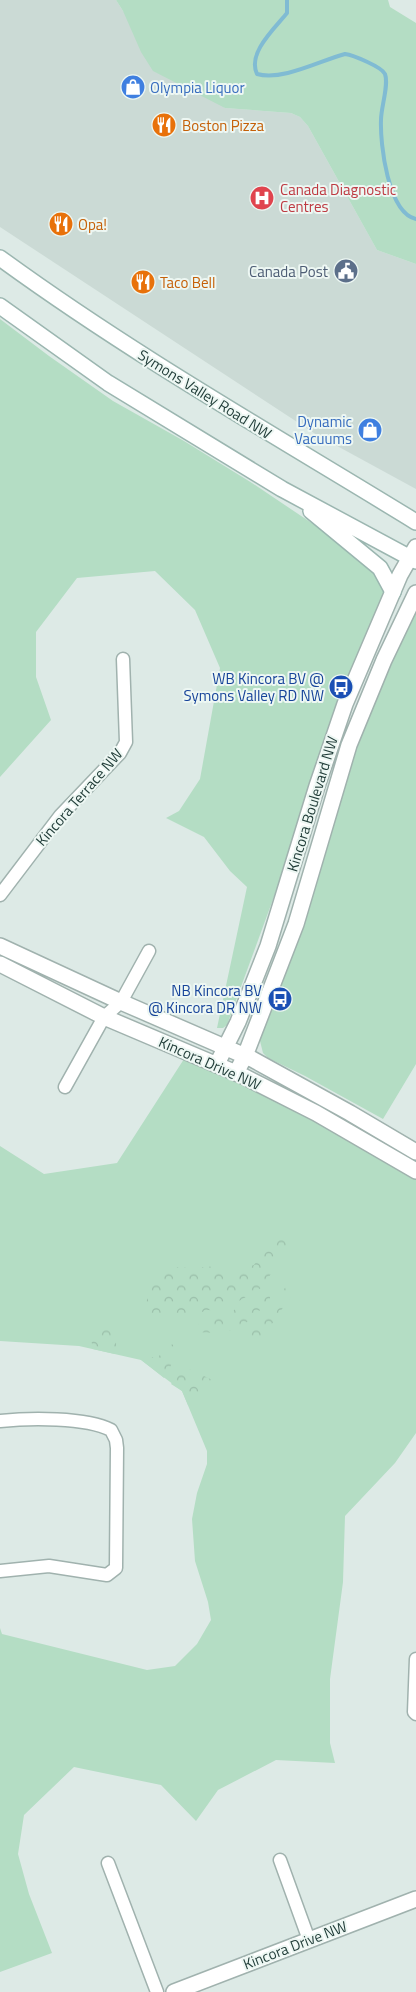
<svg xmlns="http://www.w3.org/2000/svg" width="416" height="1992" viewBox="0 0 416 1992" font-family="'Titillium Web',sans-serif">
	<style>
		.built { fill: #cbdad5 }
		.green { fill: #b4ddc4 }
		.forest { fill: url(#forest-crowns) }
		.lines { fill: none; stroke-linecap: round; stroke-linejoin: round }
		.stream { stroke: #80bbd3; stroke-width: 4 }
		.minor-casing { stroke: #a0b2ae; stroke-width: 15 }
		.tertiary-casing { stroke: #a0b2ae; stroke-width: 18 }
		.secondary-casing { stroke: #9bb6b0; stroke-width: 18 }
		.minor { stroke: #fff; stroke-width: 12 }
		.tertiary { stroke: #fff; stroke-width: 15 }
		.secondary { stroke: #fff; stroke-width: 15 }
		.labels { text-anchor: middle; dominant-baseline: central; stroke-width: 4; stroke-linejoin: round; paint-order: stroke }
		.shop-label { font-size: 15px; fill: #366cbe; stroke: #edf7f3; text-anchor: start }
		.food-label { font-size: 15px; fill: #c56008; stroke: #edf7f3; text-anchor: start }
		.health-label { font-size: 15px; fill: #be3a42; stroke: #edf7f3; text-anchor: start }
		.service-label { font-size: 15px; fill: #4e5e75; stroke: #edf7f3; text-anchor: end }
		.street-label { font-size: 15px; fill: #1e3a36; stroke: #edf7f3 }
		.transit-label { font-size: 15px; fill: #164399; stroke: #edf7f3; text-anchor: end }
	</style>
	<defs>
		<pattern id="forest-crowns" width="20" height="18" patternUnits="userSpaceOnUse" patternTransform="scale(1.25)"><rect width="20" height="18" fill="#b4ddc4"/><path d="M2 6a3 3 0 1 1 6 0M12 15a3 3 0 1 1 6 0" fill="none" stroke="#9abea9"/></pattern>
	</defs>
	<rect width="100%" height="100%" fill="#ddeae6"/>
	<path class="built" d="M 0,0 L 116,0 L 123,11 L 225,108 L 291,113 L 300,117 L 308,126 L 377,250 L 416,264 L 416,489 L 317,435 L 0,227 Z"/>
	<path class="green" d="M 116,0 L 388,0 L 390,7 L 416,23 L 416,264 L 377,250 L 308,126 L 300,117 L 291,113 L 225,108 L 153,71 L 141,52 L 123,11 Z
		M 0,319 L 49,356 L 113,401 L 184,441 L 252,483 L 337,540 L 371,567 L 381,582 L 384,592 L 382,601 L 227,1025 L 223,1028 L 217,1028 L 247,887 L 230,871 L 204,837 L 166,818 L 179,811 L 200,779 L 220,668 L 195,610 L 155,571 L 77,578 L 36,632 L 36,677 L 51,720 L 0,777 Z
		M 416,599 L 416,1064 L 383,1119 L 305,1076 L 268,1058 L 263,1053 L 259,1037 L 295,949 L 366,712 Z
		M 184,1059 L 261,1092 L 332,1127 L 416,1178 L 416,1433 L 395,1463 L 345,1516 L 343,1582 L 330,1679 L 330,1743 L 335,1763 L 276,1760 L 218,1790 L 196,1821 L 161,1785 L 74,1767 L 24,1815 L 18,1854 L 29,1894 L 52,1953 L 0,1972 L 0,1628 L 2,1634 L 147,1670 L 175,1666 L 197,1644 L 211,1620 L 208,1602 L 195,1561 L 192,1519 L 197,1493 L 207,1464 L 207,1451 L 182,1391 L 141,1360 L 79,1346 L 0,1341 L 0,1146 L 44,1174 L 117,1163 Z"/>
	<path class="forest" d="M 285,1234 L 290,1237 L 273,1271 L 261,1288 L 222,1311 L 208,1310 L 174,1321 L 168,1315 C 159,1316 149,1318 143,1310 C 147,1304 147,1298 149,1290 C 152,1281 160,1274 167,1267 L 196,1268 L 216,1266 L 227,1270 L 254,1265 L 264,1250 Z
		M 289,1285 L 295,1292 C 282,1307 273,1325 259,1340 L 244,1336 L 241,1332 C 253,1325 263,1316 272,1306 C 278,1300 281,1289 289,1285 Z
		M 263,1291 L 270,1296 L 270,1299 C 248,1325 233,1336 198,1332 L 198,1322 L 213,1315 L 229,1316 L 235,1309 L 243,1310 C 251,1304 254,1296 263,1291 Z
		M 108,1325 C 117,1334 117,1342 115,1354 L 93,1349 L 91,1339 L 94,1334 C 100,1332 102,1327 108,1325 Z
		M 172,1344 L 175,1347 C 174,1359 171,1368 164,1378 L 140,1359 L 148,1356 L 155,1358 L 166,1352 Z
		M 192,1369 C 199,1372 204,1377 213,1380 C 209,1394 199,1398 188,1405 L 182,1391 L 171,1384 C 177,1376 182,1371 192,1369 Z"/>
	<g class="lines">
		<path class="stream" d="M 287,0 L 287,13 C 275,28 247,53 257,74 C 283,81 319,61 345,54 C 353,55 382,67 385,74 C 389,85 381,107 381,120 C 380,144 388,213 416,219"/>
		<defs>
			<path id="minor" d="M 0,895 L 60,816 L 120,753 L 126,742 L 123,659
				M 65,1087 L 104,1017 L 121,1002 L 149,951
				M 0,1421 C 29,1418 86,1417 111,1430 L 116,1440 L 117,1448 L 116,1568 L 107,1575 L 49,1566 L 0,1571
				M 416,1659 L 414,1712 L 416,1714
				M 280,1860 L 309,1940
				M 108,1863 L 157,1992"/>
			<path id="tertiary" d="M 0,946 L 121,1002 L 252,1059 L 350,1113 L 416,1152
				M 0,964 L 104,1017 L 243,1076 L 316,1113 L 416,1171
				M 217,1064 L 238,1022 L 268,946 L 317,786 L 345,704 L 400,575 L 416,547
				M 236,1073 L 245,1056 L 296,924 L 349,745 L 384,660 L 416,593
				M 174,1992 L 416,1899"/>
			<path id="secondary" d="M 0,258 C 133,355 276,436 416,522
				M 0,306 L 108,383 L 282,489 L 416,561
				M 311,511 L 380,568 L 393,592"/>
		</defs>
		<use href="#minor" class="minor-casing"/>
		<use href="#tertiary" class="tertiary-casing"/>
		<use href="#secondary" class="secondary-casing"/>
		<use href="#minor" class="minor"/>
		<use href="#tertiary" class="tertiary"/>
		<use href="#secondary" class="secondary"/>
	</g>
	<defs>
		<symbol id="shop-disc" viewBox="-11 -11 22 22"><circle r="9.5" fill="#3f7fe0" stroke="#edf7f3"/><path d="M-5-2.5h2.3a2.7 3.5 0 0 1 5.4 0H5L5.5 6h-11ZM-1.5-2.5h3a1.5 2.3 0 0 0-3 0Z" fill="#fff"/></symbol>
		<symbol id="restaurant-disc" viewBox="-11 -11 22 22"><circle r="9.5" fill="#e8710a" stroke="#edf7f3"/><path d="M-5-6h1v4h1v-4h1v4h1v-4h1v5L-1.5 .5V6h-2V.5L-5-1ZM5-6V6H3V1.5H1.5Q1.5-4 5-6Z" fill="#fff"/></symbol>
		<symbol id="hospital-disc" viewBox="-11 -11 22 22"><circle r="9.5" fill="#e0444e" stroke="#edf7f3"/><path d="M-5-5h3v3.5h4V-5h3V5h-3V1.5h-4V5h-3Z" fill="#fff"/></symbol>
		<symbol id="civic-disc" viewBox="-11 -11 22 22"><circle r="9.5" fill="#5c6f8a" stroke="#edf7f3"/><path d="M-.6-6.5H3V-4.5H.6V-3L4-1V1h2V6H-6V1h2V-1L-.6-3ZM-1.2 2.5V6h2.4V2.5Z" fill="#fff"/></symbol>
		<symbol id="bus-disc" viewBox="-11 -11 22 22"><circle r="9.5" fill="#1a4fb4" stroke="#edf7f3"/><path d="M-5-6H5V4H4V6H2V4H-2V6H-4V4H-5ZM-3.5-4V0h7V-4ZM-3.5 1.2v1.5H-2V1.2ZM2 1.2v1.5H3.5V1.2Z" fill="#fff"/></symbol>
	</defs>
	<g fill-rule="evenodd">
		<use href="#shop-disc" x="119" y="73" width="28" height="28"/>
		<use href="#restaurant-disc" x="150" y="111" width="28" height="28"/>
		<use href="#hospital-disc" x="248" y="184" width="28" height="28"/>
		<use href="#restaurant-disc" x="47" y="210" width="28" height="28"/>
		<use href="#civic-disc" x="332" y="257" width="28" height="28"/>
		<use href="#restaurant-disc" x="129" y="268" width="28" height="28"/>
		<use href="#shop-disc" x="356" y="416" width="28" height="28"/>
		<use href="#bus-disc" x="327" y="673" width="28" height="28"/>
		<use href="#bus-disc" x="266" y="985" width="28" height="28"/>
	</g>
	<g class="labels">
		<g class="shop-label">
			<text x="150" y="87">Olympia Liquor</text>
			<text x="352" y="421" text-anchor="end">Dynamic<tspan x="352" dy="17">Vacuums</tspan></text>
		</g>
		<g class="food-label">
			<text x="182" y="125">Boston Pizza</text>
			<text x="78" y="224">Opa!</text>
			<text x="160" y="282">Taco Bell</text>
		</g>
		<g class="health-label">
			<text x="280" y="189">Canada Diagnostic<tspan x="280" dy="17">Centres</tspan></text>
		</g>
		<g class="service-label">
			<text x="328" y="271">Canada Post</text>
		</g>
		<g class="street-label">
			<text transform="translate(205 394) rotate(32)">Symons Valley Road NW</text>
			<text transform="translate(79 797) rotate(-49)">Kincora Terrace NW</text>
			<text transform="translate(312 804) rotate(-73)">Kincora Boulevard NW</text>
			<text transform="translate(210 1063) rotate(24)">Kincora Drive NW</text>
			<text transform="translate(295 1945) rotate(-21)">Kincora Drive NW</text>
		</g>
		<g class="transit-label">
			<text x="324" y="678">WB Kincora BV @<tspan x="324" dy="17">Symons Valley RD NW</tspan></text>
			<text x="262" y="990">NB Kincora BV<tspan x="262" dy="17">@ Kincora DR NW</tspan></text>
		</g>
	</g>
</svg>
